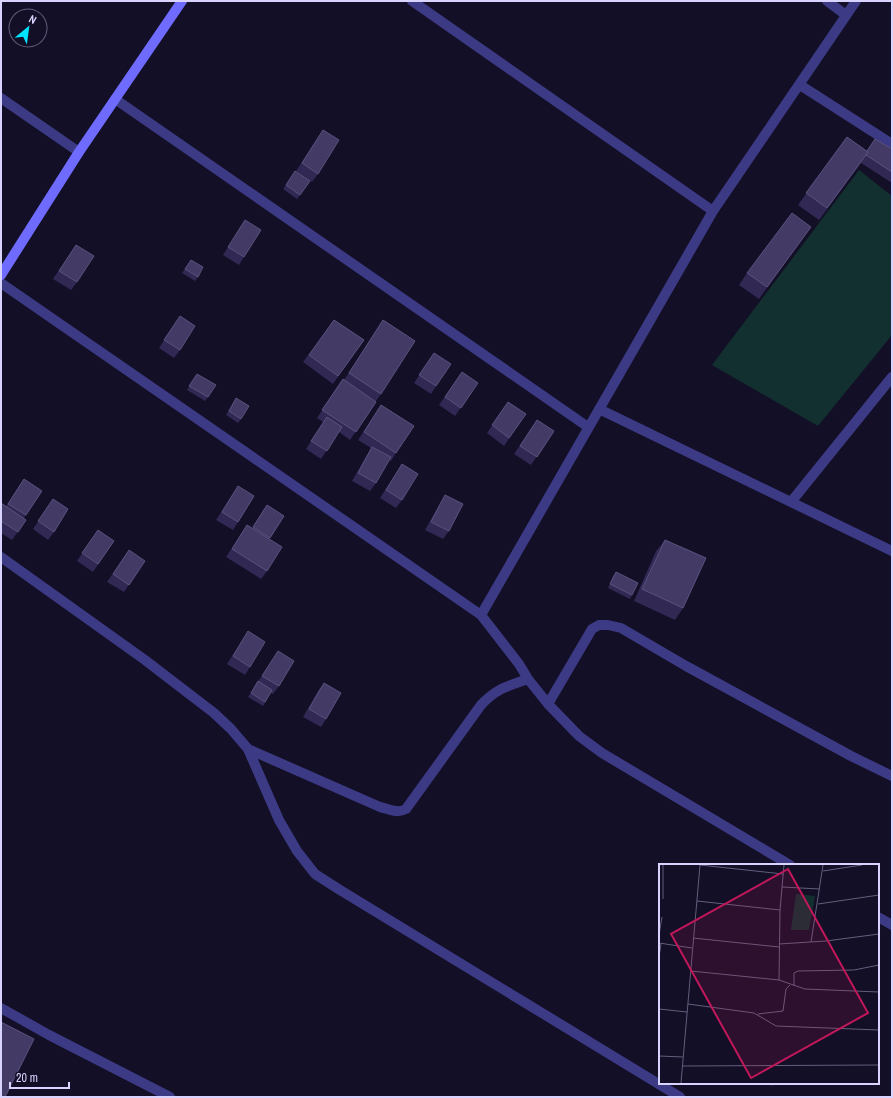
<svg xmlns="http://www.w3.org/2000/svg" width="893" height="1098" viewBox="0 0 893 1098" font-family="'Archivo Narrow',sans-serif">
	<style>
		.green { fill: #12302f }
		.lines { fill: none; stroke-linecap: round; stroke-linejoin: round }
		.street { stroke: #3d3a85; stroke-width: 10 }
		.secondary { stroke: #6f6bff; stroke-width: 10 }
		.wall { fill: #312854 }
		.building { fill: #433a66; stroke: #5a527e }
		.inset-road { fill: none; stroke: #625e7d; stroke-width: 1 }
		.view { fill: #c2185b; fill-opacity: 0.15; stroke: #c2185b; stroke-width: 2 }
		.inset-edge { fill: none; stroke: #d9d4ff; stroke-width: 2 }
	</style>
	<rect width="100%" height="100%" fill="#130f26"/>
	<path class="green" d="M 859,170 L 892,196 L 892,335 L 818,426 L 712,365 Z"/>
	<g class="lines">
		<path class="street" d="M 412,1 L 713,211
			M 827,1 L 846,15
			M 800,85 L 892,144
			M 1,98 L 79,152
			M 115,99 L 588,427
			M 1,283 L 481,615 L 519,664 L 528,679 L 548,704 L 579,736 L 602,753 L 790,865
			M 599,409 L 892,551
			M 791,502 L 892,377
			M 1,557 L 145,660 L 214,713 L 231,729 L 248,749 L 279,820 L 297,851 L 315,874 L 340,890 L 680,1097
			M 481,615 L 713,211 L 856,1
			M 548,704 L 592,629 L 599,625 L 608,625 L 621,628 L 686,666 L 851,756 L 892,776
			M 248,749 L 380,807 C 389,809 397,814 406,809 L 481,705 C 497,688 508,686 528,679
			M 878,917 L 892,925
			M 1,1008 L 49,1035 L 170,1097"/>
		<path class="secondary" d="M 1,275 L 79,152 L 182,1"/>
	</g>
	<path class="wall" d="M 323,130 L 318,174 L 312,182 L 296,171 Z
		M 847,137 L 867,151 L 875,139 L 892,149 L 892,183 L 861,163 L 819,220 L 798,205 Z
		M 295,171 L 310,181 L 297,199 L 283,189 Z
		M 245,220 L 244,257 L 239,265 L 223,255 Z
		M 803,238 L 759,299 L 739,285 L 747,273 Z
		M 76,245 L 77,282 L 71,290 L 53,279 Z
		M 191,260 L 198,277 L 195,281 L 182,273 Z
		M 180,316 L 180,350 L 174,358 L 159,348 Z
		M 334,320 L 364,340 L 333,384 L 303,362 Z
		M 383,320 L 381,394 L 376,401 L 376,402 L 350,440 L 339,432 L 321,459 L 306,449 L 323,422 L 317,418 L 343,379 L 344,380 Z
		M 434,353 L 436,386 L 431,394 L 414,383 Z
		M 462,372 L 478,383 L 455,416 L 439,405 Z
		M 197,374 L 208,397 L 205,401 L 187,390 Z
		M 236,398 L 241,419 L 238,423 L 226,415 Z
		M 508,402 L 526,414 L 504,446 L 487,433 Z
		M 381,405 L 396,453 L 391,461 L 389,460 L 376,483 L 370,491 L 352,481 L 367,455 L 371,448 L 358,440 Z
		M 537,420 L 554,431 L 531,465 L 514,454 Z
		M 402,464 L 402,500 L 396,508 L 380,498 Z
		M 24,479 L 42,491 L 24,518 L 26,520 L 12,540 L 1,533 L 1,503 L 6,506 Z
		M 238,486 L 238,522 L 233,530 L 216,520 Z
		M 445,495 L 449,531 L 443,539 L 425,530 L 440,503 Z
		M 53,499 L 54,532 L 48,540 L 33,529 Z
		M 267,505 L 284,516 L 269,539 L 267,571 L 261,579 L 226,557 L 247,525 L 252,528 Z
		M 98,530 L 114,541 L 93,572 L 77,561 Z
		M 665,540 L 683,608 L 675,620 L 634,601 L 656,551 Z
		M 129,550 L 145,561 L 124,592 L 107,582 Z
		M 616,572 L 632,595 L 630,599 L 608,588 L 613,576 Z
		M 248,631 L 250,667 L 245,675 L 227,664 Z
		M 278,651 L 279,686 L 273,694 L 271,693 L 263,706 L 248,697 Z
		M 324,683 L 326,719 L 321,727 L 303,717 L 318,691 Z
		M 767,1083 L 775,1083 L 773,1086 Z"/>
	<path class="building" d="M 323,130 L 339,140 L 318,174 L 302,163 Z
		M 847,137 L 868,152 L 827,208 L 806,193 Z
		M 875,139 L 892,149 L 892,172 L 866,155 L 868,152 L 867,151 Z
		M 295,171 L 310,181 L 300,195 L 286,185 Z
		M 792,213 L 811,227 L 767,287 L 747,273 Z
		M 245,220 L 261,230 L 244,257 L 228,247 Z
		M 76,245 L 94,256 L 77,282 L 59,271 Z
		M 191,260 L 203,267 L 198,277 L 185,269 Z
		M 180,316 L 195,326 L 180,350 L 164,340 Z
		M 334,320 L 364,340 L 338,376 L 309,355 Z
		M 383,320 L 415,341 L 381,394 L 349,373 Z
		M 434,353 L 451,364 L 436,386 L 419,375 Z
		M 462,372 L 478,383 L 461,408 L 445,397 Z
		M 197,374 L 216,385 L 208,397 L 189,386 Z
		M 343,379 L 376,402 L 356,432 L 322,410 Z
		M 236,398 L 249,406 L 241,419 L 229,411 Z
		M 508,402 L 526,414 L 509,438 L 492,425 Z
		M 381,405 L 414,426 L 396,453 L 364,432 Z
		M 327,417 L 342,427 L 327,451 L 311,441 Z
		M 537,420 L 554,431 L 537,457 L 520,446 Z
		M 372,447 L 391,457 L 376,483 L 358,473 Z
		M 402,464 L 418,474 L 402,500 L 386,490 Z
		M 24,479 L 42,491 L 26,515 L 8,504 Z
		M 238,486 L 254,496 L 238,522 L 222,512 Z
		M 445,495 L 463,504 L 449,531 L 431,522 Z
		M 53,499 L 68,509 L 54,532 L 38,521 Z
		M 1,503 L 26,520 L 18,532 L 1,521 Z
		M 267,505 L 284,516 L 270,538 L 253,527 Z
		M 247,525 L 282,547 L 267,571 L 232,549 Z
		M 98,530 L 114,541 L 98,564 L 82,553 Z
		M 665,540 L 706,558 L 683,608 L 642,589 Z
		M 129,550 L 145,561 L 129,585 L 113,574 Z
		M 616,572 L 638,583 L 632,595 L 610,584 Z
		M 248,631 L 265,642 L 250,667 L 233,656 Z
		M 278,651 L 294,661 L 279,686 L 262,676 Z
		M 258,681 L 272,690 L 265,702 L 251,693 Z
		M 324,683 L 341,693 L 326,719 L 309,709 Z
		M 1,1022 L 34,1039 L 5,1097 L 1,1097 Z"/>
	<g transform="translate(659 864)">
		<rect width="220" height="220" fill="#130f26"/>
		<path d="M 137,30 L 156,32 L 150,66 L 132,66 Z" fill="#12302f"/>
		<path class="inset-road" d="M 4,1 L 4,35M 164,7 L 203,1M 123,23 L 161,25M 38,37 L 121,46M 159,40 L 220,31M 0,71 L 3,53M 34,74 L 120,83M 152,78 L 164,1M 0,79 L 33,84M 120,80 L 167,77 L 220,70M 0,93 L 2,80M 32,107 L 120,116 L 146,125 L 220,128M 120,116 L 121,46 L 125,1M 135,122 L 135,109 L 139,107 L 195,106 L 220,101M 29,140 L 95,149 L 117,162 L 220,166M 0,145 L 28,148M 99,150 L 124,147 L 127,125 L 131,121M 0,192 L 24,193M 24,202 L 220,201M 22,219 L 41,1 L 124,10"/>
		<path class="view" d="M 129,5 L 209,149 L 92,214 L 12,70 Z"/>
		<rect width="220" height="220" class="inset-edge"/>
	</g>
	<rect width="893" height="1098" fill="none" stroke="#d9d4ff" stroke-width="4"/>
	<g transform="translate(28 28) rotate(29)"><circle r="19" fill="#130f26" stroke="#625e7d"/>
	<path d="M0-3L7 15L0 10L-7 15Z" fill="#00e5ff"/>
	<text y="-6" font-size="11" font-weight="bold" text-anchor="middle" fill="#d9d4ff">N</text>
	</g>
	<path d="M10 1082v6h59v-6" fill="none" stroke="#d9d4ff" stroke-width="2"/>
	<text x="16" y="1082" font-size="12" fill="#d9d4ff" stroke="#130f26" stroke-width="3" paint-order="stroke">20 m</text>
</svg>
